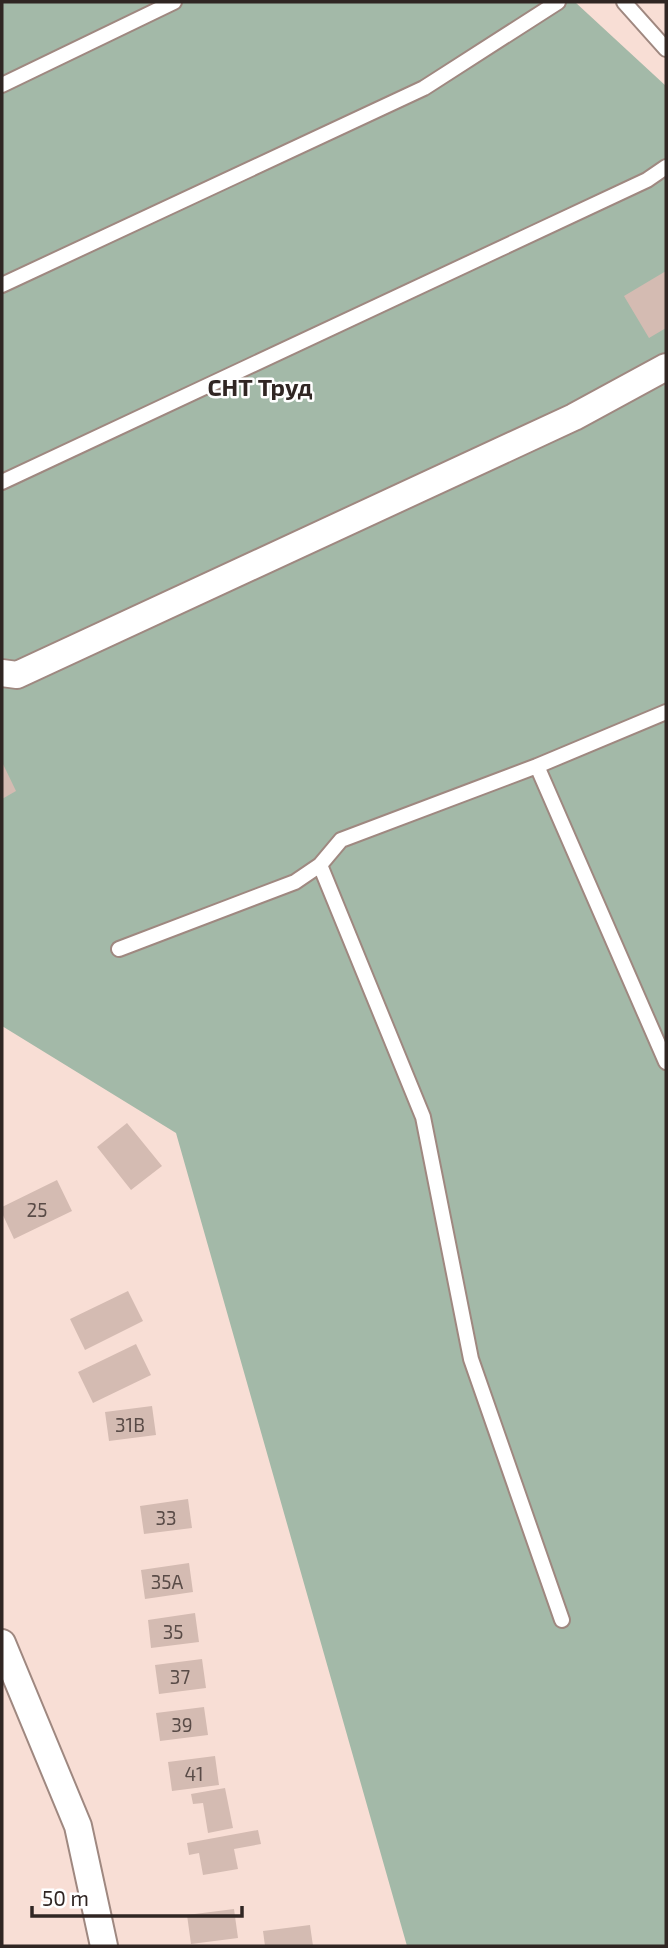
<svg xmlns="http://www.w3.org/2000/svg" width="668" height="1948" viewBox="0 0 668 1948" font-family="'Exo 2',sans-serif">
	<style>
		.green { fill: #a3b9a8 }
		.building { fill: #d4bbb2 }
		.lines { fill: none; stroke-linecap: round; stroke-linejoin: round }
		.lane-casing { stroke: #9f8880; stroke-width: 18 }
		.street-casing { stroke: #9f8880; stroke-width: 30 }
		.lane { stroke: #fff; stroke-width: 14 }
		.street { stroke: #fff; stroke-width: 26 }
		.labels { text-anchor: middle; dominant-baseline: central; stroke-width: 5; stroke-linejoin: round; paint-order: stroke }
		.number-label { font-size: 19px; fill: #594b47 }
		.neighbourhood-label { font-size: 24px; font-weight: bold; fill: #302623; stroke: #fff }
	</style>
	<rect width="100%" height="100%" fill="#f8ded5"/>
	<path class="green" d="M 2,2 L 575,2 L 666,86 L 666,1946 L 407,1946 L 176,1133 L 2,1026 Z"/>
	<path class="building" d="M 666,271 L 666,328 L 649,338 L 624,296 Z
		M 2,762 L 16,791 L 2,799 Z
		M 127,1123 L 162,1166 L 131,1190 L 97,1147 Z
		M 57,1180 L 72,1211 L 14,1239 L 2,1213 L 2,1207 Z
		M 128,1291 L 143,1321 L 85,1350 L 70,1319 Z
		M 136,1344 L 151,1375 L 93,1403 L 78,1372 Z
		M 152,1406 L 156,1435 L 109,1441 L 105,1412 Z
		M 188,1499 L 192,1528 L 144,1534 L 140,1506 Z
		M 189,1563 L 193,1592 L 145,1599 L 141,1570 Z
		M 195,1613 L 199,1642 L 151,1648 L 148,1620 Z
		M 202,1659 L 206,1688 L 159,1694 L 155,1665 Z
		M 204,1707 L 208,1735 L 160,1741 L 156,1713 Z
		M 215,1756 L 219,1785 L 172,1791 L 168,1762 Z
		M 225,1788 L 233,1828 L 208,1833 L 203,1803 L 193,1804 L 191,1794 Z
		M 258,1830 L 261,1844 L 234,1849 L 238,1869 L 203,1875 L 199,1853 L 189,1855 L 187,1843 Z
		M 234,1909 L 238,1938 L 191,1944 L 187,1915 Z
		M 310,1925 L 313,1946 L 265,1946 L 263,1931 Z"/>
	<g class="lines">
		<defs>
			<path id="lane" d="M 624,2 L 666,49
				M 2,85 L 174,2
				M 2,285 L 424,88 L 558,2
				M 2,482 L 647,180 L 666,167
				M 537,766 L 666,1062
				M 119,949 L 295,882 L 320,865
				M 562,1620 L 471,1359 L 423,1117 L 320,865 L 341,840 L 537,766 L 666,712"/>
			<path id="street" d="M 2,673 L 17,675 L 574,417 L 666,367
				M 2,1643 L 78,1826 L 104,1946"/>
		</defs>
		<use href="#lane" class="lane-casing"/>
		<use href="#street" class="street-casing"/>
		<use href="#lane" class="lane"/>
		<use href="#street" class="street"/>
	</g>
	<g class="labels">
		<g class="number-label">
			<text x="37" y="1209">25</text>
			<text x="130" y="1424">31В</text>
			<text x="166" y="1517">33</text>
			<text x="167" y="1581">35А</text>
			<text x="173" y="1631">35</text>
			<text x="180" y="1676">37</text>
			<text x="182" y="1724">39</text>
			<text x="194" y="1773">41</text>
		</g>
		<g class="neighbourhood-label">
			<text x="260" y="386">СНТ Труд</text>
		</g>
	</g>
	<rect width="668" height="1948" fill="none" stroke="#302623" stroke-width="7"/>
	<path d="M32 1906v10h210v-10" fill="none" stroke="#302623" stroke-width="3.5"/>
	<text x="42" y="1906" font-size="21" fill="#302623" stroke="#ffffff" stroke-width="5" paint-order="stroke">50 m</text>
</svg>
